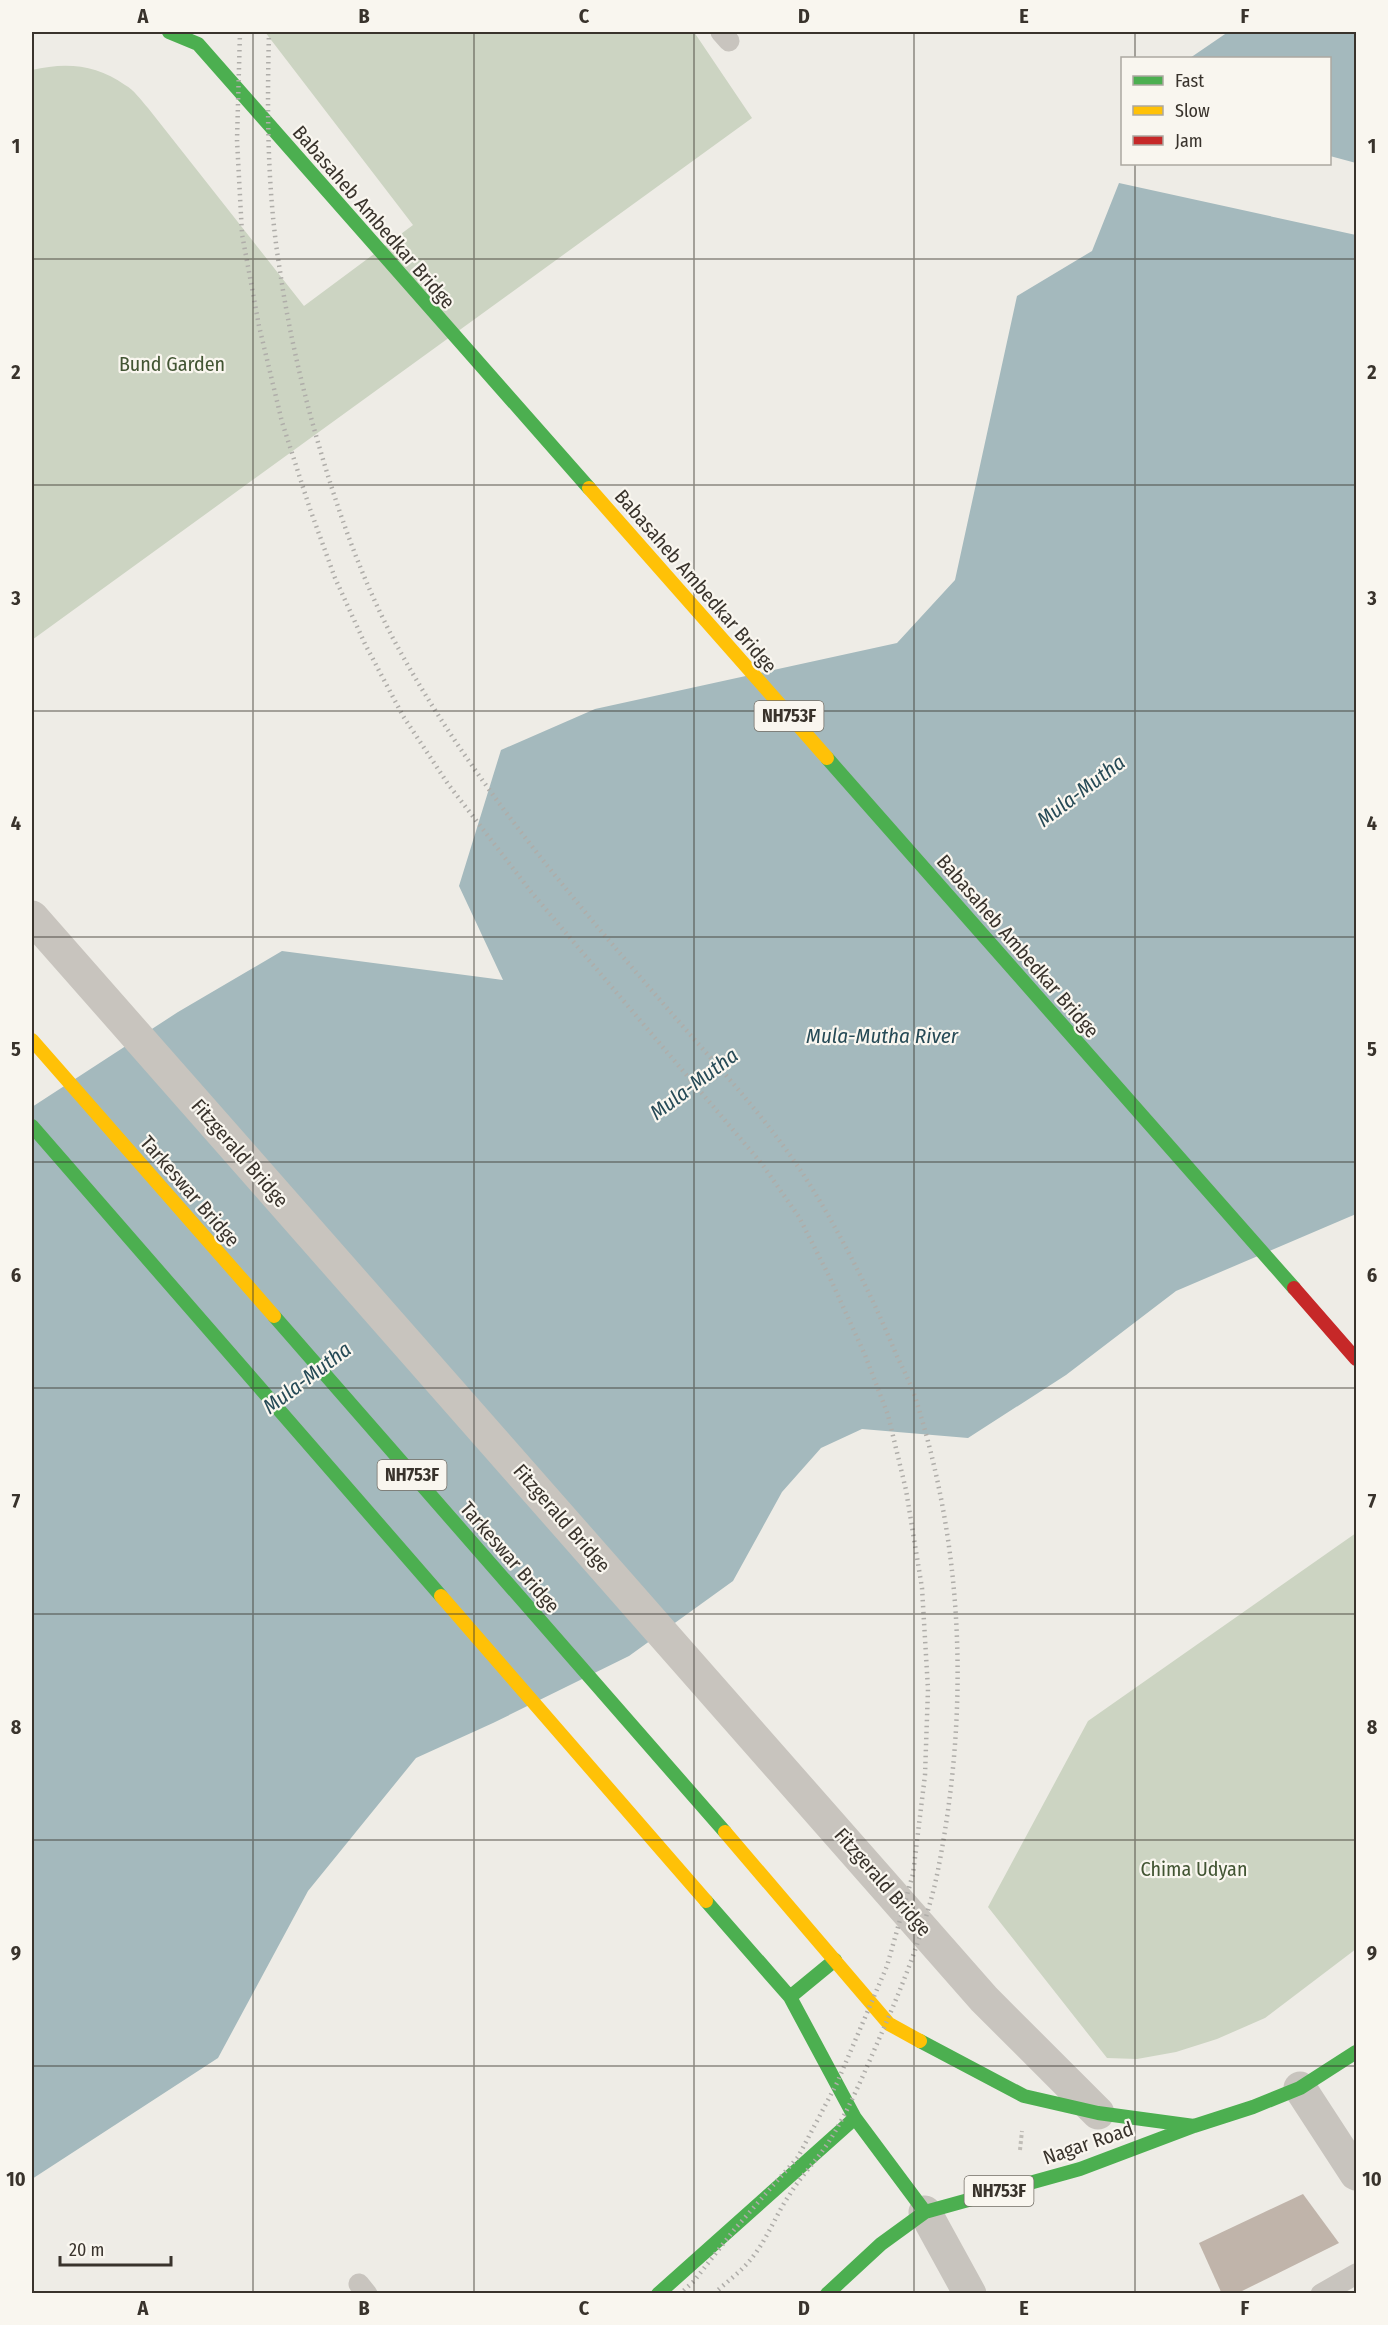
<svg xmlns="http://www.w3.org/2000/svg" width="1388" height="2325" viewBox="0 0 1388 2325" font-family="'Fira Sans Condensed',sans-serif">
	<style>
		.green { fill: #ccd4c2 }
		.water { fill: #a4b9bd }
		.building { fill: #c0b4aa }
		.lines { fill: none; stroke-linecap: round; stroke-linejoin: round }
		.path { stroke: #c0bdb7; stroke-width: 4; stroke-dasharray: 3 3; stroke-linecap: butt }
		.lane { stroke: #c8c4be; stroke-width: 21 }
		.street { stroke: #c8c4be; stroke-width: 33 }
		.fast { stroke: #4caf50; stroke-width: 14 }
		.slow { stroke: #ffc107; stroke-width: 14 }
		.jam { stroke: #c62828; stroke-width: 14 }
		.rail { stroke: #afada9; stroke-width: 4.5; stroke-dasharray: 1.5 4.5; stroke-linecap: butt }
		.grid { fill: none; stroke: #39332c; stroke-width: 1.5; stroke-opacity: 0.55 }
		.labels { text-anchor: middle; dominant-baseline: central; stroke-width: 4.5; stroke-linejoin: round; paint-order: stroke }
		.shield { fill: #f9f6ef; stroke: #736e66; stroke-width: 1.5 }
		.shield-label { font-size: 18px; font-weight: bold; fill: #39332c }
		.street-label { font-size: 20px; fill: #39332c; stroke: #f9f6ef }
		.park-label { font-size: 20px; fill: #425533; stroke: #f9f6ef }
		.water-label { font-size: 21px; font-style: italic; fill: #264a56; stroke: #f9f6ef }
		.neatline { fill: none; stroke: #39332c; stroke-width: 2 }
		.grid-label { font-size: 20px; text-anchor: middle; font-weight: bold; fill: #39332c }
	</style>
	<rect width="100%" height="100%" fill="#eeece6"/>
	<path class="green" d="M 265,32 L 694,32 L 752,118 L 32,640 L 32,70 C 65,62 96,64 125,85 C 134,90 141,100 148,108 L 304,306 L 413,225 Z
		M 1356,1533 L 1356,1949 L 1265,2018 L 1217,2039 L 1176,2052 L 1137,2059 L 1107,2058 L 988,1907 L 1088,1721 Z"/>
	<path class="water" d="M 1228,32 L 1356,32 L 1356,163 L 1330,156 L 1330,58 L 1190,58 Z
		M 1119,183 L 1356,235 L 1356,1214 L 1176,1291 L 1066,1375 L 968,1438 L 862,1429 L 821,1448 L 782,1492 L 733,1581 L 629,1656 L 493,1723 L 416,1758 L 308,1891 L 218,2058 L 32,2179 L 32,1107 L 178,1012 L 282,951 L 503,980 L 459,886 L 501,750 L 595,709 L 897,643 L 955,580 L 1017,296 L 1092,251 Z"/>
	<path class="building" d="M 1303,2194 L 1339,2243 L 1236,2294 L 1222,2294 L 1199,2243 Z"/>
	<g class="lines">
		<path class="path" d="M 1020,2150 L 1022,2131"/>
		<path class="lane" d="M 721,32 L 729,41
			M 359,2284 L 367,2294
			M 1321,2294 L 1356,2274"/>
		<path class="street" d="M 32,917 L 984,1999 L 1098,2113
			M 1300,2088 L 1356,2174
			M 925,2212 L 970,2294"/>
		<path class="fast" d="M 169,32 L 198,44 L 589,488
			M 827,758 L 1294,1288
			M 32,1126 L 441,1596
			M 274,1316 L 725,1832
			M 790,1997 L 835,1960
			M 920,2041 L 1024,2096 L 1098,2113 L 1194,2126
			M 855,2118 L 925,2212
			M 658,2294 L 855,2118 L 790,1997 L 706,1901
			M 827,2294 L 881,2244 L 925,2212 L 1080,2169 L 1194,2126 L 1253,2107 L 1300,2088 L 1356,2052"/>
		<path class="slow" d="M 589,488 L 827,758
			M 32,1040 L 274,1316
			M 441,1596 L 706,1901
			M 725,1832 L 889,2024 L 920,2041"/>
		<path class="jam" d="M 1294,1288 L 1356,1359"/>
		<path class="rail" d="M 240,32 L 237,140 L 242,234 L 259,326 L 282,422 L 310,509 L 335,578 L 365,644 L 403,716 L 448,784 L 532,893 L 762,1164 L 799,1217 L 830,1278 L 865,1355 L 888,1415 L 906,1490 L 922,1588 L 928,1689 L 925,1775 L 913,1874 L 887,1966 L 837,2083 L 798,2157 L 734,2230 L 694,2281 L 680,2294
			M 269,32 C 267,111 267,192 280,271 C 289,333 304,396 322,456 C 341,520 364,584 396,644 C 468,776 569,895 667,1008 C 716,1065 770,1121 810,1185 C 843,1238 872,1296 896,1354 C 903,1369 911,1384 916,1400 C 965,1555 969,1716 937,1875 C 926,1926 904,1982 883,2030 C 867,2066 849,2111 828,2143 C 816,2161 801,2176 790,2194 C 776,2214 767,2240 751,2259 C 741,2272 726,2282 714,2294"/>
	</g>
	<path class="grid" d="M 253,32 L 253,2294M 474,32 L 474,2294M 694,32 L 694,2294M 914,32 L 914,2294M 1135,32 L 1135,58M 1135,164 L 1135,2294M 32,259 L 1356,259M 32,485 L 1356,485M 32,711 L 1356,711M 32,937 L 1356,937M 32,1162 L 1356,1162M 32,1388 L 1356,1388M 32,1614 L 1356,1614M 32,1840 L 1356,1840M 32,2066 L 1356,2066"/>
	<g class="labels">
		<g class="shield">
			<rect x="754.5" y="701" width="69" height="30" rx="4.5"/>
			<rect x="377.5" y="1460" width="69" height="30" rx="4.5"/>
			<rect x="964.5" y="2176" width="69" height="30" rx="4.5"/>
		</g>
		<g class="shield-label">
			<text x="789" y="716">NH753F</text>
			<text x="412" y="1475">NH753F</text>
			<text x="999" y="2191">NH753F</text>
		</g>
		<g class="street-label">
			<text transform="translate(374 217) rotate(49)">Babasaheb Ambedkar Bridge</text>
			<text transform="translate(696 581) rotate(49)">Babasaheb Ambedkar Bridge</text>
			<text transform="translate(1018 946) rotate(49)">Babasaheb Ambedkar Bridge</text>
			<text transform="translate(240 1153) rotate(49)">Fitzgerald Bridge</text>
			<text transform="translate(190 1191) rotate(49)">Tarkeswar Bridge</text>
			<text transform="translate(562 1518) rotate(49)">Fitzgerald Bridge</text>
			<text transform="translate(510 1557) rotate(49)">Tarkeswar Bridge</text>
			<text transform="translate(883 1882) rotate(49)">Fitzgerald Bridge</text>
			<text transform="translate(1088 2143) rotate(-19)">Nagar Road</text>
		</g>
		<g class="park-label">
			<text x="172" y="364">Bund Garden</text>
			<text x="1194" y="1869">Chima Udyan</text>
		</g>
		<g class="water-label">
			<text transform="translate(1081 791) rotate(-37)">Mula-Mutha</text>
			<text x="882" y="1036">Mula-Mutha River</text>
			<text transform="translate(694 1084) rotate(-37)">Mula-Mutha</text>
			<text transform="translate(307 1378) rotate(-37)">Mula-Mutha</text>
		</g>
	</g>
	<rect width="1388" height="2325" fill="none" stroke="#f9f6ef" stroke-width="66"/>
	<rect x="1121" y="57" width="210" height="108" fill="#f9f6ef" stroke="#aca8a1" stroke-width="1.5"/>
	<rect x="1133" y="76" width="30" height="9" fill="#4caf50" stroke="#aca8a1" stroke-width="1.5"/>
	<text x="1175" y="87" font-size="18" fill="#39332c">Fast</text>
	<rect x="1133" y="106" width="30" height="9" fill="#ffc107" stroke="#aca8a1" stroke-width="1.5"/>
	<text x="1175" y="117" font-size="18" fill="#39332c">Slow</text>
	<rect x="1133" y="136" width="30" height="9" fill="#c62828" stroke="#aca8a1" stroke-width="1.5"/>
	<text x="1175" y="147" font-size="18" fill="#39332c">Jam</text>
	<path d="M60 2256v9h111v-9" fill="none" stroke="#39332c" stroke-width="3"/>
	<text x="69" y="2256" font-size="18" fill="#39332c" stroke="#f9f6ef" stroke-width="4.5" paint-order="stroke">20 m</text>
	<rect x="33" y="33" width="1322" height="2259" class="neatline"/>
	<g class="grid-label">
		<text x="143" y="23">A</text>
		<text x="364" y="23">B</text>
		<text x="584" y="23">C</text>
		<text x="804" y="23">D</text>
		<text x="1024" y="23">E</text>
		<text x="1245" y="23">F</text>
		<text x="16" y="153">1</text>
		<text x="1372" y="153">1</text>
		<text x="16" y="379">2</text>
		<text x="1372" y="379">2</text>
		<text x="16" y="605">3</text>
		<text x="1372" y="605">3</text>
		<text x="16" y="830">4</text>
		<text x="1372" y="830">4</text>
		<text x="16" y="1056">5</text>
		<text x="1372" y="1056">5</text>
		<text x="16" y="1282">6</text>
		<text x="1372" y="1282">6</text>
		<text x="16" y="1508">7</text>
		<text x="1372" y="1508">7</text>
		<text x="16" y="1734">8</text>
		<text x="1372" y="1734">8</text>
		<text x="16" y="1960">9</text>
		<text x="1372" y="1960">9</text>
		<text x="16" y="2186">10</text>
		<text x="1372" y="2186">10</text>
		<text x="143" y="2315">A</text>
		<text x="364" y="2315">B</text>
		<text x="584" y="2315">C</text>
		<text x="804" y="2315">D</text>
		<text x="1024" y="2315">E</text>
		<text x="1245" y="2315">F</text>
	</g>
</svg>
